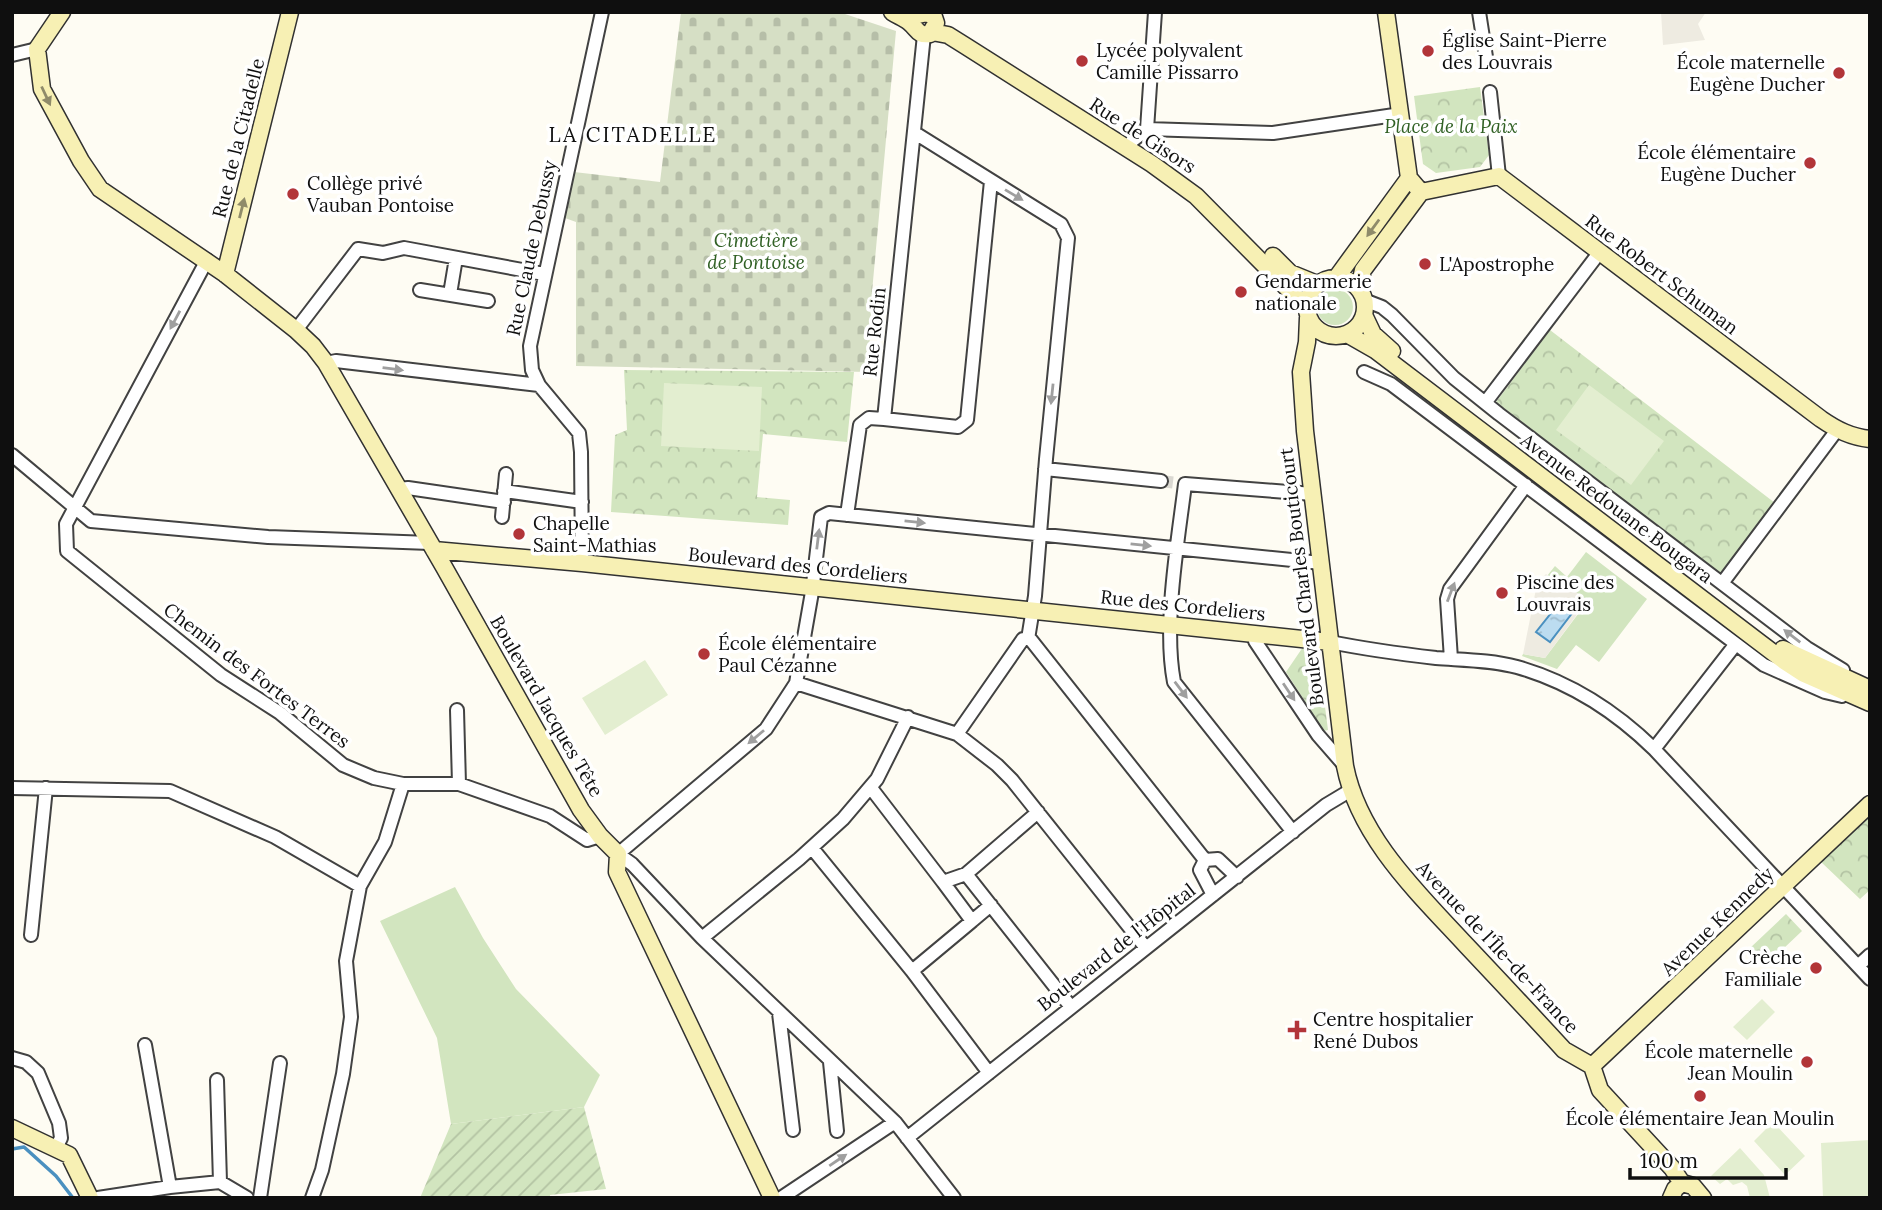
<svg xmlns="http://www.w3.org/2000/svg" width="1882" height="1210" viewBox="0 0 1882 1210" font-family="Lora,serif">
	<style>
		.grass { fill: #d2e5bf }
		.cemetery { fill: url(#cemetery-stones) }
		.park { fill: url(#park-crowns) }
		.garden { fill: url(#garden-furrows) }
		.pitch { fill: #e3eed0 }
		.plaza { fill: #eeebe1 }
		.water { fill: url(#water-ripples); stroke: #4a90c0; stroke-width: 2 }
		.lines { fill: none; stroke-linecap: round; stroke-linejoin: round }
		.stream { stroke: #4a90c0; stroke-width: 3.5 }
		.street-tunnel { stroke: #dad8d1; stroke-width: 12; stroke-dasharray: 12 6; stroke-linecap: butt }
		.street-casing { stroke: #424242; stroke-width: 16 }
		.secondary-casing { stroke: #313131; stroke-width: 19 }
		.street { stroke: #fff; stroke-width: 12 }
		.secondary { stroke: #f7f0b4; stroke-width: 16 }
		.oneway { fill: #8f8b6a }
		.oneway2 { fill: #9f9f9f }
		.poi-dot { fill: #b23539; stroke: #fff; stroke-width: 2.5 }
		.labels { text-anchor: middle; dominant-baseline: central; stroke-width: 7; stroke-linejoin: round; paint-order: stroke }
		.poi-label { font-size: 19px; fill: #0f0f0f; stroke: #fff; text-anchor: start }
		.park-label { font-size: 19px; font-style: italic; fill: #316125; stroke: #fff }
		.street-label { font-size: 19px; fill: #0f0f0f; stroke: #fff }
		.neighbourhood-label { font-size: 21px; letter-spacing: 2px; fill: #0f0f0f; stroke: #fff }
	</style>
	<defs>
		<pattern id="cemetery-stones" width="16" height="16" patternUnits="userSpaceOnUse" patternTransform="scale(1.75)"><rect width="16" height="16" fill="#d6dfc5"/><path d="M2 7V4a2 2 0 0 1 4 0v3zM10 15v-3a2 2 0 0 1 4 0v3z" fill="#b6bea8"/></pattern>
		<pattern id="park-crowns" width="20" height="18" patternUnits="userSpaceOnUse" patternTransform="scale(1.75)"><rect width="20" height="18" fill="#d2e5bf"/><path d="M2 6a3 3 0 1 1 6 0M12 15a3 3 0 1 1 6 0" fill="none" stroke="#b3c3a3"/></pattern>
		<pattern id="garden-furrows" width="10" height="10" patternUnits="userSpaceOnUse" patternTransform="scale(1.75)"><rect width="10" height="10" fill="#d2e5bf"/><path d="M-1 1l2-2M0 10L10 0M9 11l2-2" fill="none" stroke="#b3c3a3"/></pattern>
		<pattern id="water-ripples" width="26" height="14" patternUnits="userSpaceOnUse" patternTransform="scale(1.75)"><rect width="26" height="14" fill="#bcdcf0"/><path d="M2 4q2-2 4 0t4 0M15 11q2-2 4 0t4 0" fill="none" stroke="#a0bccd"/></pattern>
	</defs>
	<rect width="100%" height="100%" fill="#fefcf3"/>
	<path class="grass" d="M1317 307a18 18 0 1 1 36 0a18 18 0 1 1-36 0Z
		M 1586,552 L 1647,599 L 1599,662 L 1576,645 L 1557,669 L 1522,656 L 1523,654 L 1545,658 L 1587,602 L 1569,587 L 1565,590 L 1547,576 L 1555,566 L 1567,577 Z
		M 455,887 L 483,938 L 516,989 L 600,1075 L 584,1107 L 451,1124 L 437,1038 L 380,921 Z"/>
	<path class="cemetery" d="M 681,12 L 839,12 L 896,31 L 872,292 L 868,372 L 576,366 L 576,222 L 565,218 L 574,172 L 660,182 Z"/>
	<path class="park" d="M 1480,87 L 1489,155 L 1480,167 L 1436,173 L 1423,164 L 1414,96 Z
		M 1550,330 L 1775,503 L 1720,574 L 1496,402 Z
		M 624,370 L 854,372 L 847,442 L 763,434 L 757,497 L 790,500 L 788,525 L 611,512 L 615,435 L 627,430 Z
		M 1303,647 L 1314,648 L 1318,653 L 1328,730 L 1324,731 L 1286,672 Z
		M 1870,815 L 1870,890 L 1860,899 L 1820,861 Z
		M 1786,914 L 1802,931 L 1765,966 L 1749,949 Z"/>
	<path class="garden" d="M 584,1107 L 606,1189 L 550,1195 L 550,1198 L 420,1198 L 451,1124 Z"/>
	<path class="pitch" d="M 664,383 L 762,387 L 759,451 L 661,446 Z
		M 1589,385 L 1664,441 L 1631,485 L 1556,430 Z
		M 645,660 L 668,695 L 605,735 L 582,698 Z
		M 1762,999 L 1775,1012 L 1747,1040 L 1733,1027 Z
		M 1773,1122 L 1805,1156 L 1785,1175 L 1754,1141 Z
		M 1870,1140 L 1870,1198 L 1823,1198 L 1821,1143 Z
		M 1740,1148 L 1764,1175 L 1770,1198 L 1750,1198 L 1747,1186 L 1742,1182 L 1733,1185 L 1727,1179 L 1720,1184 L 1711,1176 Z"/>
	<path class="plaza" d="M 1661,12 L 1706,12 L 1698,24 L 1705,40 L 1663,45 Z
		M 1546,574 L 1565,590 L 1569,586 L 1587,601 L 1545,658 L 1523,654 L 1537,584 Z"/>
	<path class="water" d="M 1560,602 L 1573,612 L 1550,642 L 1536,632 Z"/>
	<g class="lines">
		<path class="stream" d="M 12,1149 L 24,1147 L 56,1176 L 73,1198"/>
		<path class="street-tunnel" d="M 1161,481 L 1185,484"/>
		<defs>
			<path id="street" d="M 1479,12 L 1486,57
				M 12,55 L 37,49
				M 1490,92 L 1499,176
				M 1147,129 L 1155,12
				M 915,133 L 1061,224 L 1068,238 L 1046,459 L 1035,596 L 1028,639 L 1031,640 L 1205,860
				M 1132,141 L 1147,129 L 1273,133 L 1401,114
				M 207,260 L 66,524 L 67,551 L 221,675 L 280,713 L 343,765 L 374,778 L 403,784 L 459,784 L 550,816 L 587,840 L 600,836
				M 420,290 L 488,301
				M 450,294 L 456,258
				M 1364,300 L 1382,307 L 1392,315 L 1454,378 L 1499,414 L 1807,648 L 1843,670
				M 296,330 L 358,249 L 383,253 L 404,248 L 544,274
				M 326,363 L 336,361 L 539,385
				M 1364,372 L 1391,384 L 1764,665 L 1825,692 L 1842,696
				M 1485,403 L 1599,253
				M 884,419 L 958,427 L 967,420 L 991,181
				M 12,455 L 91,521 L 268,537 L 430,543
				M 1045,469 L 1161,481
				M 399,489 L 408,488 L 504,502
				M 504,491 L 582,502
				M 847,515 L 860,425 L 869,418 L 884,419 L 924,35
				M 502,517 L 506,474
				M 582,563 L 581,452 L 579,433 L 539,385 L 532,370 L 530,346 L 602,12
				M 1723,582 L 1837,430
				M 1255,634 L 1255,641 L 1318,735 L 1345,766
				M 1330,642 C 1365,649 1401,654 1436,658 C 1463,660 1491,660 1517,667 C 1570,682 1615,711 1654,749 L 1870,979
				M 1451,659 L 1447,599 L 1450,589 L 1526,485
				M 796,683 L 957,734 L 997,765 L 1012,780 L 1146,948
				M 457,710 L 459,784
				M 957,734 L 1023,639 L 1028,639
				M 1654,749 L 1735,645
				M 12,788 L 170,791 L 275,837 L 360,886
				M 871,788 L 943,882
				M 1293,832 L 1174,682 C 1163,625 1178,541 1185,484 L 1313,494
				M 812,848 L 912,971 L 989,1073
				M 1205,860 L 1200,870 L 1213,895
				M 1205,860 L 1218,859 L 1237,877
				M 966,874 L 1038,812
				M 991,905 L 972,921 L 943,882 L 966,874 L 1071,1007
				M 31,935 L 46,788
				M 702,938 L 799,859 L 843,819 L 877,779 L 908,717
				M 1858,966 L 1870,955
				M 912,971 L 972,921
				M 779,1013 L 793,1130
				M 145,1045 L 170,1187
				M 12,1058 L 26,1062 L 38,1073 L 59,1123 L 61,1138 L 56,1148
				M 830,1062 L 837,1131
				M 217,1080 L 220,1182
				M 907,1138 L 1326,805 L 1351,790
				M 98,1198 L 170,1187 L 220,1182 L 247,1198
				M 260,1198 L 280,1063
				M 312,1198 L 322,1170 L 343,1074 L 351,1017 L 346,961 L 360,886 L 385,842 L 403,784
				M 781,1198 L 895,1122
				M 954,1198 L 895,1122 L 702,938 L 632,864 L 618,854 L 766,729 L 796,683 L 812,592 L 821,517 L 829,513 L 1321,563"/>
			<path id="secondary" d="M 62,12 L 37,49 L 42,89 L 81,161 L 100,189 L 225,274 L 296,330 L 313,346 L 326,363 L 444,567 L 581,810 L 600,836 L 618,854 L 617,872 L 772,1198
				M 892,12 C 898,16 904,18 909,22 C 918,29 917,36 930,34 L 935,25
				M 1386,12 L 1409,178 L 1421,192
				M 918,15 L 928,13 L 934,17 L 936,23
				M 932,32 L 948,35 L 964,45 L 1152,164 L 1196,196 L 1306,307
				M 1421,192 L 1499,176 L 1821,419 C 1837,430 1851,437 1870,439
				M 1273,256 L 1290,273 L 1317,284
				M 225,274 L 290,12
				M 1337,277 L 1409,178
				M1307 307a29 29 0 1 1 58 0a29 29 0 1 1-58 0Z
				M 1359,288 L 1363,270 L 1421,192
				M 1364,315 L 1373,334 L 1392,351
				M 1308,318 L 1307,342 L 1301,372 L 1305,431 L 1345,766 C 1359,838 1419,894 1466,945 C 1499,980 1532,1015 1564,1050 L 1592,1066 L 1600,1090 L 1672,1168 L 1682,1183
				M 1347,334 L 1375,350 L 1784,661 L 1804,674 L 1870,703
				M 434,550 L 582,563 L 1330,642
				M 1783,649 L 1870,689
				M 1592,1066 L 1870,804
				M 12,1128 L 69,1155 L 90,1198
				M 1682,1183 L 1693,1186 L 1703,1198
				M 1671,1198 L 1675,1189 L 1682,1183"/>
		</defs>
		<use href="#street" class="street-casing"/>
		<use href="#secondary" class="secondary-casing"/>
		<use href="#street" class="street"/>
		<use href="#secondary" class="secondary"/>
	</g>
	<defs><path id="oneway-solid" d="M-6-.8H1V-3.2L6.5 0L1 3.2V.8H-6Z" transform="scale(1.75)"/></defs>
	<g class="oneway">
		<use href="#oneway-solid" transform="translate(46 96) rotate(65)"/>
		<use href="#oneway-solid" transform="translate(242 208) rotate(-76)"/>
		<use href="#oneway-solid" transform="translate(1373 228) rotate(126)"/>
	</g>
	<g class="oneway2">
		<use href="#oneway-solid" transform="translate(1014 195) rotate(31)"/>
		<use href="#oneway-solid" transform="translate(175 320) rotate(118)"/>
		<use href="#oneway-solid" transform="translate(393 369) rotate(7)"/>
		<use href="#oneway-solid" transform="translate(1052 394) rotate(96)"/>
		<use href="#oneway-solid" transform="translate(915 522) rotate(6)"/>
		<use href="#oneway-solid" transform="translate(818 539) rotate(-83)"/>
		<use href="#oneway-solid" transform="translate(1141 545) rotate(6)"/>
		<use href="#oneway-solid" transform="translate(1451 592) rotate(-69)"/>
		<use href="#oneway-solid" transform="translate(1792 636) rotate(-142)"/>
		<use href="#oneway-solid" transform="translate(1181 690) rotate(53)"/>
		<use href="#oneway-solid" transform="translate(1289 692) rotate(56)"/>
		<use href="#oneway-solid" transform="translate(756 737) rotate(140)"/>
		<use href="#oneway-solid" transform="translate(838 1160) rotate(-34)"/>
	</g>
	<g class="poi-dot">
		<circle cx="1428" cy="51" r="7"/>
		<circle cx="1082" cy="61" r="7"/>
		<circle cx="1839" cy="73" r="7"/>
		<circle cx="1810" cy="163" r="7"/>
		<circle cx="293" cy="194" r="7"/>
		<circle cx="1425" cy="264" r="7"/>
		<circle cx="1241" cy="292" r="7"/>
		<circle cx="519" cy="534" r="7"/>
		<circle cx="1502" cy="593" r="7"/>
		<circle cx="704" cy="654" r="7"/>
		<circle cx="1816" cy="968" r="7"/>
		<path d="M1293.5 1019.5h7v7h7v7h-7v7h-7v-7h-7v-7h7z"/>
		<circle cx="1807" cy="1062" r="7"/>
		<circle cx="1700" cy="1096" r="7"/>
	</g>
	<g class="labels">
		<g class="poi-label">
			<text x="1442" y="40">Église Saint-Pierre<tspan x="1442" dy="22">des Louvrais</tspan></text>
			<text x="1096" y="50">Lycée polyvalent<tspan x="1096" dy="22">Camille Pissarro</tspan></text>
			<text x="1825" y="62" text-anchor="end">École maternelle<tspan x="1825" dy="22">Eugène Ducher</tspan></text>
			<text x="1796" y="152" text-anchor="end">École élémentaire<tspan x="1796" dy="22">Eugène Ducher</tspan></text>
			<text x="307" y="183">Collège privé<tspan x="307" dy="22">Vauban Pontoise</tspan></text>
			<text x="1439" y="264">L'Apostrophe</text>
			<text x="1255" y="281">Gendarmerie<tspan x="1255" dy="22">nationale</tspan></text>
			<text x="533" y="523">Chapelle<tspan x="533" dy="22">Saint-Mathias</tspan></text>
			<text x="1516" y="582">Piscine des<tspan x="1516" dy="22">Louvrais</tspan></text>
			<text x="718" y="643">École élémentaire<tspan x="718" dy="22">Paul Cézanne</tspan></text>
			<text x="1802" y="957" text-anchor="end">Crèche<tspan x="1802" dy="22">Familiale</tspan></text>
			<text x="1313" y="1019">Centre hospitalier<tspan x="1313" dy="22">René Dubos</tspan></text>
			<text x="1793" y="1051" text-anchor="end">École maternelle<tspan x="1793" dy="22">Jean Moulin</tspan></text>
			<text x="1700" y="1118" text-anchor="middle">École élémentaire Jean Moulin</text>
		</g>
		<g class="park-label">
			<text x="1451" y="126">Place de la Paix</text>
			<text x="756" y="240">Cimetière<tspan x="756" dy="22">de Pontoise</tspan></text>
		</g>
		<g class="street-label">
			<text transform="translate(1143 135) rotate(33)">Rue de Gisors</text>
			<text transform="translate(238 138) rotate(-76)">Rue de la Citadelle</text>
			<text transform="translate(531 248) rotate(-78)">Rue Claude Debussy</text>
			<text transform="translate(1662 274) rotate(37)">Rue Robert Schuman</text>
			<text transform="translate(874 332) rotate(-84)">Rue Rodin</text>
			<text transform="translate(1617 508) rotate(37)">Avenue Redouane Bougara</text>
			<text transform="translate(798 565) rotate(6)">Boulevard des Cordeliers</text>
			<text transform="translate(1301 577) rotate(-97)">Boulevard Charles Bouticourt</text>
			<text transform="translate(1183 605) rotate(6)">Rue des Cordeliers</text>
			<text transform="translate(257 675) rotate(37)">Chemin des Fortes Terres</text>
			<text transform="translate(547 706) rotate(60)">Boulevard Jacques Tête</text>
			<text transform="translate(1717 921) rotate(-44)">Avenue Kennedy</text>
			<text transform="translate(1116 947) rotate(-38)">Boulevard de l'Hôpital</text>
			<text transform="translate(1498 947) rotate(47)">Avenue de l'Île-de-France</text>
		</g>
		<g class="neighbourhood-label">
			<text x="633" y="134">LA CITADELLE</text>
		</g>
	</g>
	<rect width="1882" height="1210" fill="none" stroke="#0f0f0f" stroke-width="28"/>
	<path d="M1630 1168v10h156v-10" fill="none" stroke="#0f0f0f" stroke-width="3.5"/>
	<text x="1640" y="1168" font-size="21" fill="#0f0f0f" stroke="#ffffff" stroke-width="5" paint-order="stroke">100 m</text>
</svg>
